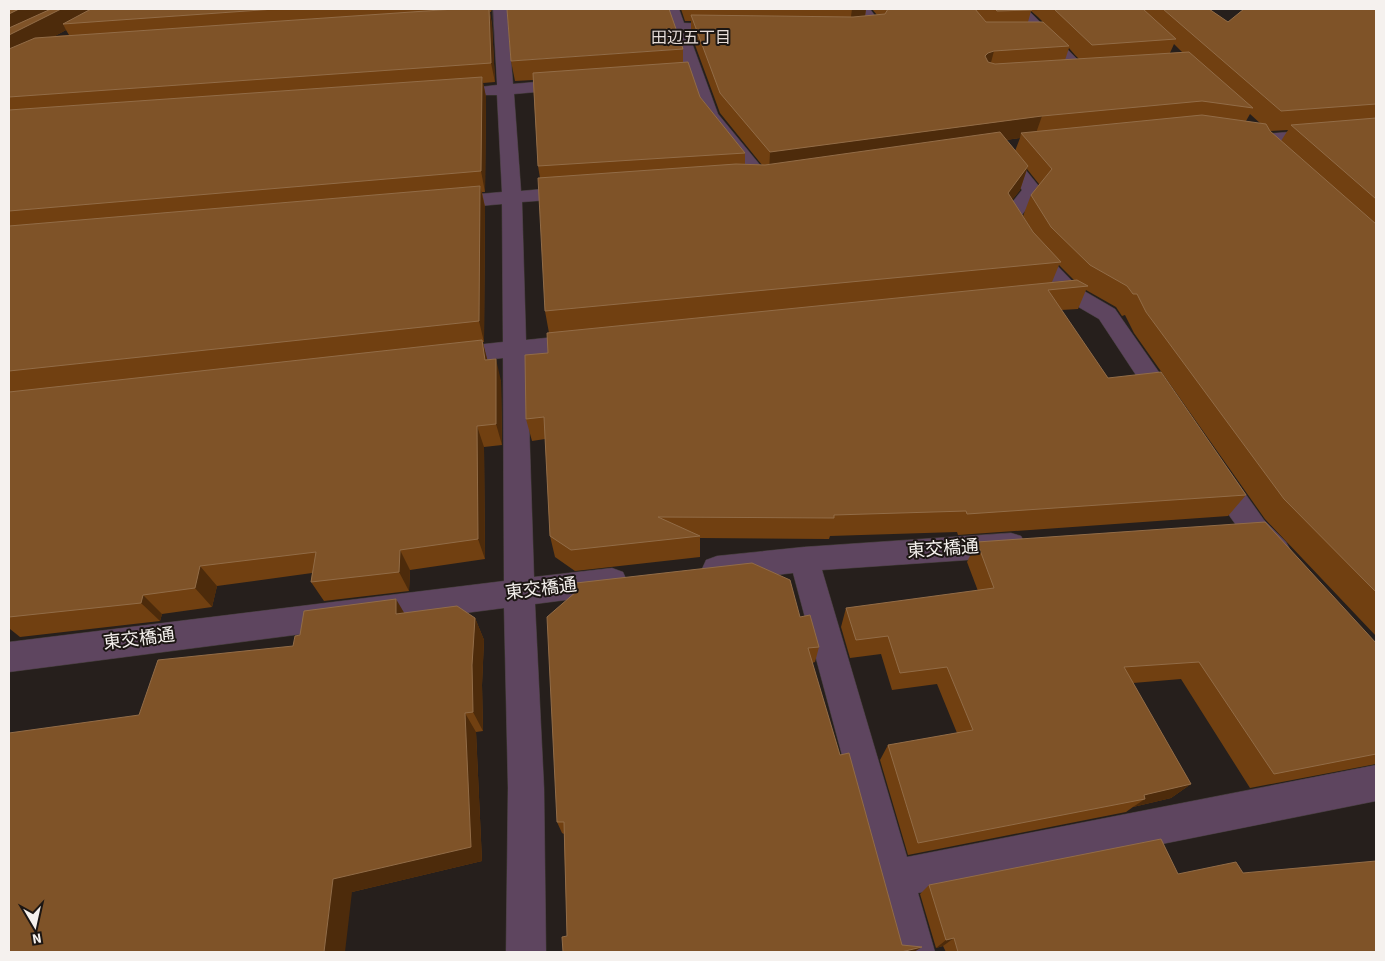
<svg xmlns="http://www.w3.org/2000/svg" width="1385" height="961" viewBox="0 0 1385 961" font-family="'Source Sans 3','Noto Sans JP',sans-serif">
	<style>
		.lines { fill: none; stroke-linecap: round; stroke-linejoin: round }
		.minor-casing { stroke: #433c39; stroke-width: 1 }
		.minor { fill: #5e455f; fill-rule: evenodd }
		.wall { fill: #714011; fill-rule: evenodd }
		.shaded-wall { fill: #4d2b0b }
		.building { fill: #7f5328; stroke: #926c47 }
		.labels { text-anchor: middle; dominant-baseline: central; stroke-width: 4; stroke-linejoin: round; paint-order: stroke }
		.far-neighbourhood-label { font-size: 16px; fill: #e6dcd8; stroke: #1c1613 }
		.street-label { font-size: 18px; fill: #f5f1ee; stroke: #1c1613 }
	</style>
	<rect width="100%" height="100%" fill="#261f1c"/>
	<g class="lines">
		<defs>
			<path id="minor" d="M 493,9 L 507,9 L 513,84 L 570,79 L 576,81 L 578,84 L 576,87 L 570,89 L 514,94 L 521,191 L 577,186 L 584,188 L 587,192 L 584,196 L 577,198 L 522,202 L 526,340 L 584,334 L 592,336 L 596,342 L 592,348 L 584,350 L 527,356 L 534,577 L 612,568 L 623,572 L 627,581 L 623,590 L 612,594 L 535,604 L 544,788 L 546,952 L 506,952 L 508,788 L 504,608 L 9,672 L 9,642 L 504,581 L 503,358 L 448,364 L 440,362 L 436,356 L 440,350 L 448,348 L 503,342 L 502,204 L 446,209 L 439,207 L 436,203 L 439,199 L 446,197 L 502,192 L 497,95 L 480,95 L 478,91 L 480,87 L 497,85 Z
				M 665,9 L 679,9 L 684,23 L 727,24 L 732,25 L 734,28 L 732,31 L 727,32 L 688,32 L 718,114 L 770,177 L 773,181 L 770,185 L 763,187 L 756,185 L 701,115 Z
				M 856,9 L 870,9 L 884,28 L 882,31 L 855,34 L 850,33 L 848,30 L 850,27 L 867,24 Z
				M 1012,9 L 1027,9 L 1086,68 L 1088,71 L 1086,74 L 1074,74 L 1037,37 Z
				M 1376,125 L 1376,135 L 1264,144 L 1235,140 L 1232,136 L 1235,132 L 1241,131 L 1264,134 Z
				M 1001,146 L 1007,147 L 1042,190 L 1021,216 L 1041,249 L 1079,288 L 1115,309 L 1177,398 L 1181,404 L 1177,410 L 1168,413 L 1159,410 L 1099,319 L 1063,298 L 1025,256 L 1001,216 L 1022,190 L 992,151 L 995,147 Z
				M 1217,464 L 1227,468 L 1264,520 L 1286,542 L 1291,551 L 1286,560 C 1279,562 1275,564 1268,560 C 1252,553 1213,492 1203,475 L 1207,468 Z
				M 1011,533 L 1021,536 L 1026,545 L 1021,554 L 1011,557 L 822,570 L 907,857 L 1376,765 L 1376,801 L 918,893 L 935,952 L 895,952 L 793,573 L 717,582 L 706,578 L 702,569 L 706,560 L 717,556 L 804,547 Z"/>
		</defs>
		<use href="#minor" class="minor-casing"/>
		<use href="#minor" class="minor"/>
	</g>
	<path class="wall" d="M 9,9 L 492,9 L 491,12 L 490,12 L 492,25 L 495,82 L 483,83 L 486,97 L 485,192 L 482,192 L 485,207 L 484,342 L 483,342 L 487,360 L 501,381 L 502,445 L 484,447 L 485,559 L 410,570 L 409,591 L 324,601 L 311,582 L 312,573 L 217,586 L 212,607 L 162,614 L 160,621 L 20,637 L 10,629 L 9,629 ZM 66,30 L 69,35 L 55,36 Z
		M 681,9 L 866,9 L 865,16 L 877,15 L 872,9 L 1209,9 L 1228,22 L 1376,9 L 1376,636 L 1265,519 L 1134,333 L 1125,315 L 1122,316 L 1116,307 L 1086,290 L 1078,309 L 1061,310 L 1108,378 L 1246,495 L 1228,516 L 958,535 L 957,532 L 830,536 L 829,539 L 700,538 L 700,557 L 575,571 L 555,557 L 550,536 L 545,439 L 532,441 L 526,419 L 548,353 L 549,333 L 545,311 L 540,178 L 538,166 L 533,80 L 515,81 L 511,61 L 683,49 L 683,62 L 700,97 L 745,153 L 745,164 L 762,165 L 720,113 L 691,34 L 691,21 L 685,21 ZM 1031,11 L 1038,17 L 1043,22 L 1028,22 ZM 1174,44 L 1182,52 L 1170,53 ZM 1069,48 L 1075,55 L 1079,59 L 1065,60 ZM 1250,114 L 1261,124 L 1246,121 ZM 1288,130 L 1281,141 L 1270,131 ZM 1020,138 L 1015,151 L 1006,140 ZM 1027,169 L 1039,184 L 1031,195 L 1023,216 L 1034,234 L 1012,200 L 1020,190 ZM 1059,265 L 1074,280 L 1052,282 Z
		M 977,542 L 1376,643 L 1376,764 L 1250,788 L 1181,679 L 1133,683 L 1191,784 L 1171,798 L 1133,807 L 1126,812 L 908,855 L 880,760 L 888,745 L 957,733 L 937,684 L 892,690 L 881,654 L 850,658 L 841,627 L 846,608 L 978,591 L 967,562 Z
		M 404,613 L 475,618 L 484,640 L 482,685 L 483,731 L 476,732 L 482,861 L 352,892 L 139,715 L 293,646 L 300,635 Z
		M 800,617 L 819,647 L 815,662 L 812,663 L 567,936 L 564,834 L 562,833 L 557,822 Z
		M 1243,873 L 1376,952 L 946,952 L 943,946 L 936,948 L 920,894 L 929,885 L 1178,874 Z"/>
	<path class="shaded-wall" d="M 19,9 L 106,9 L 63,24 L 66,30 L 9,61 L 9,14 Z
		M 489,9 L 492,25 L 495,82 L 491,63 Z
		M 852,9 L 866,9 L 864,23 L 850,24 Z
		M 994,51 L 989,70 L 985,56 L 988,53 Z
		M 482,77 L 486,97 L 485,192 L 481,171 Z
		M 1042,116 L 1035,136 L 1021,133 L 1020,138 L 769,173 L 770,152 Z
		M 1028,166 L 1020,190 L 999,217 L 1008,193 Z
		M 480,186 L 485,207 L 484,342 L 479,321 Z
		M 482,340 L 488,362 L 485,360 Z
		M 496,359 L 501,381 L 502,445 L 496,424 Z
		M 477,426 L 484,447 L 485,559 L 478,539 Z
		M 400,550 L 410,570 L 409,591 L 399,572 Z
		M 200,566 L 217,586 L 212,607 L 195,588 Z
		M 143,595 L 162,614 L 160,621 L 141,603 Z
		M 396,599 L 409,621 L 396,614 Z
		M 475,618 L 484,640 L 482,685 L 483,731 L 473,712 L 472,665 Z
		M 465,713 L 476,732 L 482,861 L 352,892 L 345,952 L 324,952 L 333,879 Z
		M 1191,784 L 1171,798 L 1133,807 L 1145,799 L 1144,795 Z
		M 954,938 L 943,946 L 936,948 L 946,940 Z
		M 922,947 L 914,952 L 901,952 Z"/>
	<path class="building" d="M 9,9 L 19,9 L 9,14 Z
		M 51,9 L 61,9 L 9,35 L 9,28 Z
		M 91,9 L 275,9 L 63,24 Z
		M 455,9 L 489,9 L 491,63 L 9,97 L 9,49 L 35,38 Z
		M 507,9 L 669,9 L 683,49 L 511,61 Z
		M 888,9 L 975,9 L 986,22 L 1043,22 L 1069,46 L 994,51 L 988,53 L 985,56 L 988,62 L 995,64 L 1189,52 L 1253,108 L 1202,101 L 1042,116 L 770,152 L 720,93 L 691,15 L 853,17 L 885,14 Z
		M 995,9 L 1031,9 L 1032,10 L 997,11 Z
		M 1054,9 L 1143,9 L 1176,39 L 1092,45 Z
		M 1163,9 L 1209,9 L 1228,22 L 1244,9 L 1376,9 L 1376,104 L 1281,111 Z
		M 688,62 L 700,97 L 745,153 L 538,166 L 533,73 Z
		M 482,77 L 481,171 L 9,211 L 9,110 Z
		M 1202,115 L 1266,124 L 1270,131 L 1376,224 L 1376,592 L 1284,499 L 1146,312 L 1137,294 L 1133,294 L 1127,286 L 1090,265 L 1051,227 L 1031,195 L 1052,169 L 1021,133 Z
		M 1376,118 L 1376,199 L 1291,125 Z
		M 1000,132 L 1028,166 L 1008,193 L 1033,232 L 1061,262 L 545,311 L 538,178 L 736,164 L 765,165 Z
		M 480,186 L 479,321 L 9,371 L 9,226 Z
		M 1077,280 L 1088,286 L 1048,290 L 1108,378 L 1161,372 L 1246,495 L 967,514 L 966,511 L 834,515 L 834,518 L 658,517 L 700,536 L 571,550 L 550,536 L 544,417 L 526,419 L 525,355 L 548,353 L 547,333 Z
		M 482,340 L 485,360 L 496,359 L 496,424 L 477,426 L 478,539 L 400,550 L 399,572 L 311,582 L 316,552 L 200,566 L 195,588 L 143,595 L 141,603 L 9,617 L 9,392 Z
		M 1265,522 L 1376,643 L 1376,754 L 1274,774 L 1199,662 L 1124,667 L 1191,784 L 1144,795 L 1145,799 L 918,843 L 888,745 L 973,730 L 947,667 L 900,673 L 888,636 L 856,640 L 846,608 L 994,588 L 977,542 Z
		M 752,563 L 790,580 L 800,617 L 810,615 L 819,647 L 808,648 L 840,755 L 849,753 L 902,945 L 922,947 L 901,952 L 563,952 L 562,937 L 567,936 L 564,822 L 557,822 L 547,617 L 577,591 L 576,583 Z
		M 396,599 L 396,614 L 457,606 L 475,618 L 472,665 L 473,712 L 465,713 L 471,847 L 333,879 L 324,952 L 9,952 L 9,733 L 139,715 L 158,660 L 293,646 L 295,636 L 300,635 L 304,611 Z
		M 1161,839 L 1178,874 L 1236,862 L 1243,873 L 1376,861 L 1376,952 L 958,952 L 954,938 L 946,940 L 929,885 Z"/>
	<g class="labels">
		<g class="far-neighbourhood-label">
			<text x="691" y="38">田辺五丁目</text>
		</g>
		<g class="street-label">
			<text transform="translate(943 549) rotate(-4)">東交橋通</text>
			<text transform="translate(541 589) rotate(-7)">東交橋通</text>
			<text transform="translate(139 639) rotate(-7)">東交橋通</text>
		</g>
	</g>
	<rect width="1385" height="961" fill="none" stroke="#f5f1ee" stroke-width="20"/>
	<g transform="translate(35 926) rotate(171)" stroke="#1c1613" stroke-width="4" paint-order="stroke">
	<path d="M0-4L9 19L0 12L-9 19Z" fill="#f5f1ee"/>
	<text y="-8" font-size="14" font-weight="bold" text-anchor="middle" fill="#f5f1ee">N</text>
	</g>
</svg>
